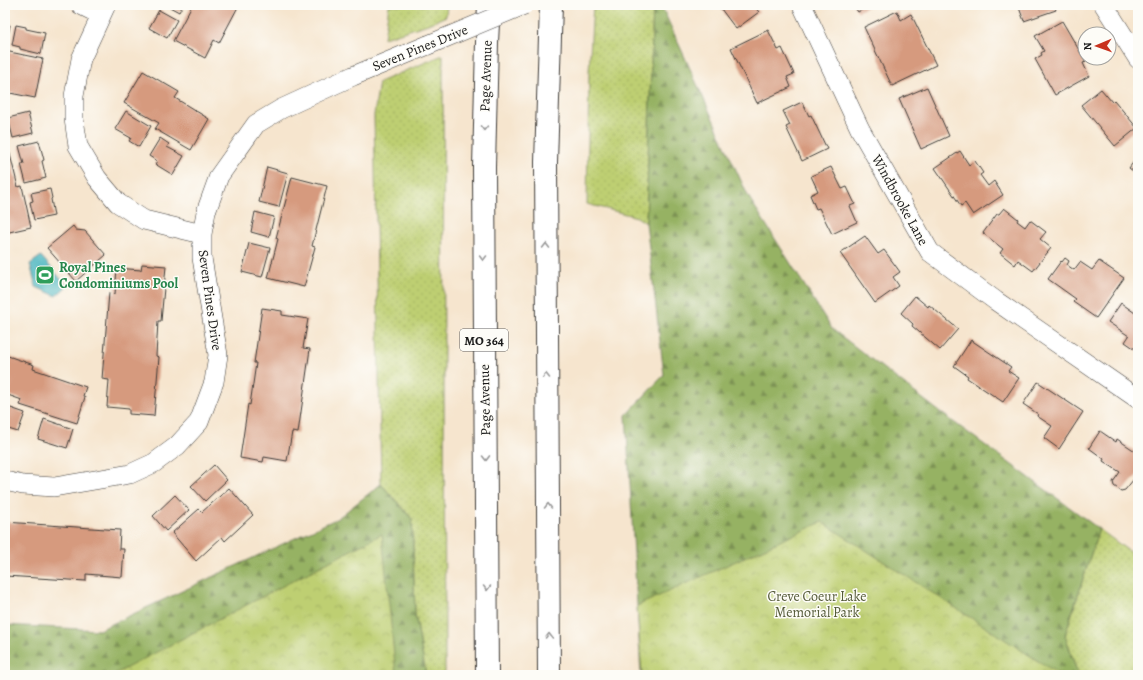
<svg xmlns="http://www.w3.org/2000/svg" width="1143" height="680" viewBox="0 0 1143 680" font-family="Alegreya,serif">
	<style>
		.grass { fill: url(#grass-dots); stroke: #6d7647 }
		.forest { fill: url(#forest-firs); stroke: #596740 }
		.park { fill: url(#park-crowns); stroke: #6d7647 }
		.water { fill: #41b1bc; stroke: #2e666c }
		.building { fill: #d69a7e }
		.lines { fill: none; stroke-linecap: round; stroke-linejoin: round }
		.street-casing { stroke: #3d3a37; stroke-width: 20 }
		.highway-casing { stroke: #3d3a37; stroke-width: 24 }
		.street { stroke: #fff; stroke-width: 19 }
		.highway { stroke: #fff; stroke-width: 22 }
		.street-bridge-casing { stroke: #3d3a37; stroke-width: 20; stroke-linecap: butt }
		.street-bridge { stroke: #fff; stroke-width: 19 }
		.oneway { stroke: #999 }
		.labels { text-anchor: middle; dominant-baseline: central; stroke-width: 3; stroke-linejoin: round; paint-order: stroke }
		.shield { fill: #fdfcf7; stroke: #605f5e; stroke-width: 1 }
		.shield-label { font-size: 13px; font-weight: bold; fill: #1c1c1c }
		.street-label { font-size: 14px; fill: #1c1c1c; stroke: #fdfcf7 }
		.leisure-label { font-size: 14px; font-weight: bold; fill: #27864d; stroke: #fdfcf7; text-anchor: start }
		.park-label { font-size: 14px; fill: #555b3a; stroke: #fdfcf7 }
	</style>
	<defs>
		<pattern id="grass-dots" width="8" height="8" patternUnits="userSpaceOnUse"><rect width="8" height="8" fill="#becf72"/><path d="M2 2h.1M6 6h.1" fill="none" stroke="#a3b162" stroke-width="1.8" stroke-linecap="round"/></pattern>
		<pattern id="forest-firs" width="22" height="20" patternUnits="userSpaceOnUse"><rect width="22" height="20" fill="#96b264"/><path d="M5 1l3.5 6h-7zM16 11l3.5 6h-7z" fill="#7a9052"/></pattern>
		<pattern id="park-crowns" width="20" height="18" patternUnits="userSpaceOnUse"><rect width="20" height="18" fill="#becf72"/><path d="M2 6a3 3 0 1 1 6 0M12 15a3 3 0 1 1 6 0" fill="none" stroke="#a3b162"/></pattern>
	</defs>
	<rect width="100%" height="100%" fill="#fdfcf7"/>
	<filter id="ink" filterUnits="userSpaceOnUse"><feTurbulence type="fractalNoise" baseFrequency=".025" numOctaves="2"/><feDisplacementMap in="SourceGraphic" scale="8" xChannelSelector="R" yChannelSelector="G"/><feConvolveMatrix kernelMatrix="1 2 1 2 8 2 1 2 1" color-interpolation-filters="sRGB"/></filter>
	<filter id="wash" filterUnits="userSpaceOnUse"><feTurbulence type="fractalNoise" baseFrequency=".012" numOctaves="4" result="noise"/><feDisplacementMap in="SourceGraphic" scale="16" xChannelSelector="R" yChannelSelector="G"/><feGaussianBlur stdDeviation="0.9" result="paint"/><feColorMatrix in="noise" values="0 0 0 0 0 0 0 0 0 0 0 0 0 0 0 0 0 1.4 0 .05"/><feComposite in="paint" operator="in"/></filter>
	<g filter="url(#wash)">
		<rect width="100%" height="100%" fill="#f6e5ce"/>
		<path class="grass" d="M 389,5 L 447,5 L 446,16 L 428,24 L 384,38 Z
			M 593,5 L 653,5 L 646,223 L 637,217 L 587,204 L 589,72 Z
			M 443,55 L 445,675 L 426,675 L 415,614 L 412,519 L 381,484 L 374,115 L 379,82 Z
			M 1099,529 L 1138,558 L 1138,675 L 1078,675 L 1065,635 Z"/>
		<path class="forest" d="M 653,5 L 661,5 L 748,196 L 832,329 L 940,412 L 1099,529 L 1065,635 L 1078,675 L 641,675 L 626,415 L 664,375 L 646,223 Z
			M 381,484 L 412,519 L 415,614 L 426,675 L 5,675 L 5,625 L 99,630 L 338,518 Z"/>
		<path class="park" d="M 822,522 L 1060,675 L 642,675 L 637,606 Z
			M 382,534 L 396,675 L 113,675 Z"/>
		<path class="water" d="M 41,256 L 67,286 L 56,296 L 36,287 L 30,264 Z"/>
		<g id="blocks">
			<path class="building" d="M 166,5 L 183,5 L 179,12 Z
				M 192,5 L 239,5 L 219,43 L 214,40 L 205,58 L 173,41 Z
				M 718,5 L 753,5 L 759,12 L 736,29 Z
				M 853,5 L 870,5 L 858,12 Z
				M 1018,5 L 1054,5 L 1056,10 L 1024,21 Z
				M 159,10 L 177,20 L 167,38 L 149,28 Z
				M 897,11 L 901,20 L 911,14 L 936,65 L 892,86 L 864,27 Z
				M 1062,21 L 1086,62 L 1083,63 L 1089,76 L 1055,95 L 1035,59 L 1042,55 L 1041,53 L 1044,51 L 1035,36 Z
				M 5,24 L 10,25 L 6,46 L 5,46 Z
				M 16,25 L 26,27 L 26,29 L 45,33 L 41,54 L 20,49 L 20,47 L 12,45 Z
				M 768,30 L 778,50 L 782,48 L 794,74 L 787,77 L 791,87 L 757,103 L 731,48 Z
				M 5,51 L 43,59 L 35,98 L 5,92 Z
				M 143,71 L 179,92 L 175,98 L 209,119 L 191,150 L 155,129 L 159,123 L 124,103 Z
				M 927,87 L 949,136 L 921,149 L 899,99 Z
				M 1101,89 L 1112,102 L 1114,100 L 1137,128 L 1115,146 L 1081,105 Z
				M 802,102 L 809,116 L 811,115 L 827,149 L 802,161 L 786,127 L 790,125 L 783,111 Z
				M 126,111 L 151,126 L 139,147 L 129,141 L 131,138 L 115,129 Z
				M 28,113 L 33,133 L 13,138 L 8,118 Z
				M 5,134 L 18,187 L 22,186 L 31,227 L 5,233 Z
				M 160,138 L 169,144 L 167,147 L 184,156 L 173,175 L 155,164 L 157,161 L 149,156 Z
				M 39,141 L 44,160 L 42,161 L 46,178 L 26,183 L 21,164 L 24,164 L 19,146 Z
				M 960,151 L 969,165 L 975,161 L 983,173 L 980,175 L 988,186 L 994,181 L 1003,195 L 973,215 L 965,203 L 961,206 L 935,168 Z
				M 1138,156 L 1138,175 L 1129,168 Z
				M 267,167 L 288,173 L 279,207 L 259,202 Z
				M 831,167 L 842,189 L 847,187 L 855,204 L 850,206 L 857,222 L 832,234 L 819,208 L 816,209 L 810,195 L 818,191 L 811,176 Z
				M 292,177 L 327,186 L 312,246 L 315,247 L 304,287 L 268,278 L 278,239 L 276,238 Z
				M 50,189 L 52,198 L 51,199 L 54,216 L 34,220 L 30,202 L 33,201 L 31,193 Z
				M 1004,208 L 1018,219 L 1017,221 L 1025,227 L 1030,220 L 1046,232 L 1040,239 L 1051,248 L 1033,271 L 1018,260 L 1015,265 L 1000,253 L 1003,249 L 983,233 L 997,214 L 999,214 Z
				M 255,212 L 274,217 L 269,237 L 251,232 Z
				M 73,226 L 76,230 L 85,231 L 106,255 L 76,281 L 47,248 Z
				M 865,236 L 878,254 L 884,250 L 900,272 L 893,277 L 899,286 L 875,303 L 840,253 Z
				M 249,243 L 270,248 L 262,277 L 242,272 Z
				M 1065,258 L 1069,261 L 1067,265 L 1074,270 L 1080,262 L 1092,270 L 1099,261 L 1124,278 L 1096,318 L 1073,302 L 1076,299 L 1048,279 L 1061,261 L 1062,262 Z
				M 142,264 L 166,266 L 161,321 L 158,321 L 156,356 L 159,357 L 154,416 L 129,414 L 129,409 L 107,407 L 109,380 L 102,379 L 109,293 L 115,294 L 117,268 L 141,270 Z
				M 915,296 L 928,307 L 929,305 L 958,329 L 940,350 L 912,326 L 913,324 L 901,313 Z
				M 1121,303 L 1135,313 L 1138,309 L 1138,351 L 1125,342 L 1129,336 L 1108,322 Z
				M 262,308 L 282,311 L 282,315 L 308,319 L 303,348 L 310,349 L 298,433 L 292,432 L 287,461 L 264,457 L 263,462 L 240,458 L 248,404 L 250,405 L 256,363 L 254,363 Z
				M 971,340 L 1011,367 L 1008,371 L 1019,378 L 1003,402 L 967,378 L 968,376 L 954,366 Z
				M 5,355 L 34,365 L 33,369 L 86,387 L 83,396 L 85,397 L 77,423 L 20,405 L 22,400 L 5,394 Z
				M 1038,382 L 1083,412 L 1059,449 L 1044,438 L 1052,426 L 1037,416 L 1038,414 L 1023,404 Z
				M 5,406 L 25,413 L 18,432 L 5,428 Z
				M 44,419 L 73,429 L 67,448 L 38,439 Z
				M 1100,431 L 1116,442 L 1117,439 L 1138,453 L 1138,474 L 1125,490 L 1121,491 L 1114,486 L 1113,482 L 1120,472 L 1103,461 L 1104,459 L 1089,448 Z
				M 214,465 L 227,480 L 205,501 L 191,486 Z
				M 229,488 L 253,515 L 225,541 L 222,537 L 196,561 L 172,533 L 199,509 L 202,512 Z
				M 175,495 L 189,510 L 166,531 L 153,516 Z
				M 5,522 L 120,530 L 119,549 L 124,549 L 122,577 L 86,574 L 86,581 L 5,576 Z"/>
		</g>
	</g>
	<g filter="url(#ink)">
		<use href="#blocks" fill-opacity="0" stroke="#3d3a37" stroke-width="1"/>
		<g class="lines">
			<defs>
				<path id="street" d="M 81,5 L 101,15
					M 106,5 L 81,59 L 74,96 L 74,119 L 78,146 L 97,178 L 118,203 L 144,220 L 202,234
					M 802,5 L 860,129 L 930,252 L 996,301 L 1138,399
					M 1104,5 L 1138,59
					M 5,481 L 23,485 L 54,487 L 130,474 L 154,463 L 177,446 L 199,422 L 214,382 L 218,355 L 202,258 L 202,234 L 206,212 L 219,176 L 256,124 L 281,109 L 353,76 L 428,45"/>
				<path id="highway" d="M 487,675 L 484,167 L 487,42 L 489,5
					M 549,675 L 546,162 L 551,5"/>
			</defs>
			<use href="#street" class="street-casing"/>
			<use href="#highway" class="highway-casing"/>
			<use href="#street" class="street"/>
			<use href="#highway" class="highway"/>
			<defs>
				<path id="street-bridge" d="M 428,45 L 524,5"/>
			</defs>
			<use href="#street-bridge" class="street-bridge-casing"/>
			<use href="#street-bridge" class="street-bridge"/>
		</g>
		<defs><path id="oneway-chevron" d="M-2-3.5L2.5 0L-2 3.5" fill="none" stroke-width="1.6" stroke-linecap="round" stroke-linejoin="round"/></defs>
		<g class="oneway">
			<use href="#oneway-chevron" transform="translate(484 128) rotate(91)"/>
			<use href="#oneway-chevron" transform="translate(546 246) rotate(-90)"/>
			<use href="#oneway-chevron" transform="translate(483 258) rotate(90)"/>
			<use href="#oneway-chevron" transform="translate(546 376) rotate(-91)"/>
			<use href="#oneway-chevron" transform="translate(486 458) rotate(89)"/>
			<use href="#oneway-chevron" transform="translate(548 506) rotate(-90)"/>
			<use href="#oneway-chevron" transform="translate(487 588) rotate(90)"/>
			<use href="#oneway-chevron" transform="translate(549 636) rotate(-90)"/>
		</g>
	</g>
	<defs>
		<symbol id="stadium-square" viewBox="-11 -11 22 22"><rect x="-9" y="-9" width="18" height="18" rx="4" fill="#2e9e5b" stroke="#fdfcf7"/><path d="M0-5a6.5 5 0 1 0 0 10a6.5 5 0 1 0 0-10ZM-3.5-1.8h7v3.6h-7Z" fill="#fff"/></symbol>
	</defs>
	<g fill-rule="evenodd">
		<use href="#stadium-square" x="34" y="264" width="22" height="22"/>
	</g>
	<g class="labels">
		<rect class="shield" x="460" y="329" width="48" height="22" rx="3"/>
		<g class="shield-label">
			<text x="484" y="340">MO 364</text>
		</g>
		<g class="street-label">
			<text transform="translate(420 48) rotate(-22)">Seven Pines Drive</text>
			<text transform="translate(486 76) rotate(-88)">Page Avenue</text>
			<text transform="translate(900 200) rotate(61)">Windbrooke Lane</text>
			<text transform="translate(210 300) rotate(82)">Seven Pines Drive</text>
			<text transform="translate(485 400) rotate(-91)">Page Avenue</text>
		</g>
		<g class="leisure-label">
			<text x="59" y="267">Royal Pines<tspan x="59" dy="16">Condominiums Pool</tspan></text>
		</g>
		<g class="park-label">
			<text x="817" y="596">Creve Coeur Lake<tspan x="817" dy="16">Memorial Park</tspan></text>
		</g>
	</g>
	<rect width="1143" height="680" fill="none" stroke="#fdfcf7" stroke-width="20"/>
	<g transform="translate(1097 46) rotate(268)"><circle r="19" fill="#fdfcf7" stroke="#a3a29f"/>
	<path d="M0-3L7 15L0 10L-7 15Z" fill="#c8321e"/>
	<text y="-6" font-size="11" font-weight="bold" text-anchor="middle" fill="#1c1c1c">N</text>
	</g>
</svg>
